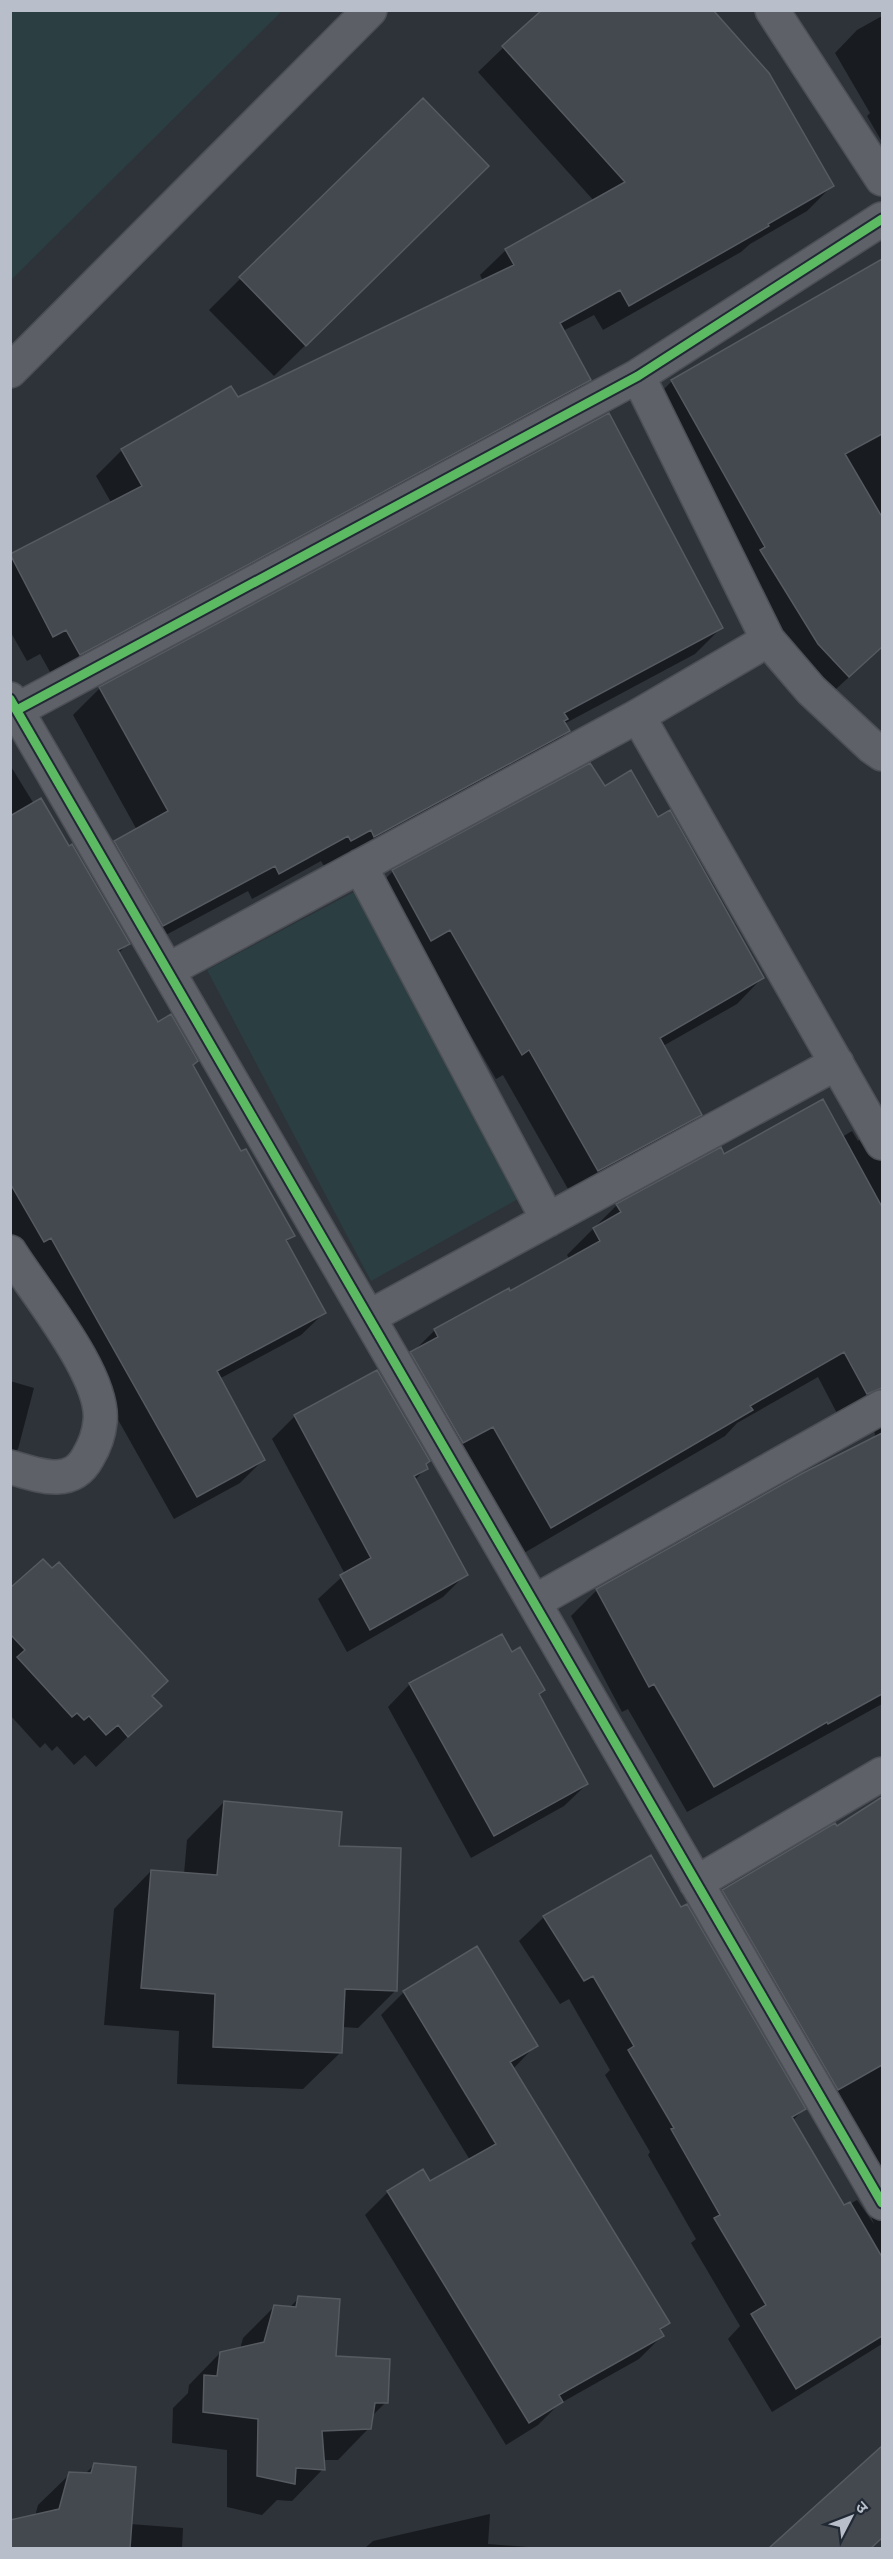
<svg xmlns="http://www.w3.org/2000/svg" width="893" height="2559" viewBox="0 0 893 2559" font-family="'Fira Sans Condensed','Noto Sans Devanagari',sans-serif">
	<style>
		.green { fill: #2b3e41 }
		.shadow { fill: #0007 }
		.building { fill: #44484f; stroke: #565a61; stroke-width: 1.5 }
		.lines { fill: none; stroke-linecap: round; stroke-linejoin: round }
		.street-casing { stroke: #4c4f55; stroke-width: 36 }
		.secondary-casing { stroke: #4c4f55; stroke-width: 36 }
		.street { stroke: #5e6168; stroke-width: 33 }
		.secondary { stroke: #5c6066; stroke-width: 33 }
		.cycleway-casing { stroke: #212935; stroke-width: 13 }
		.cycleway { stroke: #5cba63; stroke-width: 9 }
	</style>
	<rect width="100%" height="100%" fill="#2e333a"/>
	<path class="green" d="M 11,10 L 282,10 L 282,11 L 11,280 Z
		M 354,892 L 518,1199 L 371,1281 L 207,970 Z"/>
	<path class="shadow" d="M 882,16 L 882,142 L 867,116 L 870,113 L 835,53 L 857,30 Z
		M 504,47 L 832,186 L 807,211 L 750,244 L 741,252 L 603,330 L 594,315 L 563,331 L 589,380 L 563,406 L 54,679 L 40,654 L 27,661 L 10,631 L 10,556 L 112,504 L 96,476 L 122,450 L 238,399 L 483,281 L 480,275 L 506,250 L 594,201 L 478,72 Z
		M 456,197 L 274,376 L 209,310 L 241,278 Z
		M 882,261 L 882,647 L 825,699 L 796,667 L 649,404 L 672,381 Z
		M 608,415 L 721,628 L 695,654 L 564,724 L 568,731 L 542,758 L 348,862 L 344,856 L 324,866 L 321,861 L 252,899 L 248,891 L 136,951 L 88,868 L 115,842 L 137,830 L 73,715 L 99,689 Z
		M 10,765 L 34,804 L 128,943 L 119,953 L 157,1024 L 192,1066 L 240,1154 L 293,1235 L 286,1242 L 324,1313 L 301,1335 L 219,1379 L 263,1460 L 240,1483 L 174,1519 L 28,1260 L 10,1245 Z
		M 604,788 L 657,819 L 762,978 L 737,1004 L 663,1046 L 701,1114 L 675,1140 L 572,1196 L 503,1075 L 496,1079 L 424,955 L 368,897 L 393,871 Z
		M 882,1116 L 882,1215 L 872,1220 L 882,1238 L 882,1704 L 687,1812 L 628,1709 L 622,1712 L 571,1616 L 597,1590 L 874,1439 L 875,1434 L 872,1424 L 840,1419 L 818,1377 L 737,1423 L 725,1436 L 524,1553 L 467,1452 L 437,1468 L 385,1380 L 435,1330 L 510,1293 L 570,1260 L 567,1255 L 617,1205 L 723,1156 L 842,1137 L 852,1131 L 858,1141 Z
		M 10,1381 L 34,1388 L 18,1449 L 10,1457 Z
		M 295,1416 L 425,1465 L 426,1468 L 415,1480 L 466,1574 L 443,1597 L 347,1652 L 318,1599 L 345,1574 L 272,1439 Z
		M 10,1591 L 151,1696 L 160,1706 L 96,1767 L 85,1755 L 74,1765 L 57,1746 L 52,1751 L 45,1743 L 40,1748 L 10,1715 Z
		M 511,1654 L 543,1690 L 538,1695 L 587,1784 L 564,1806 L 471,1858 L 388,1707 L 410,1684 Z
		M 882,1799 L 882,2176 L 699,1915 L 723,1891 L 836,1828 Z
		M 224,1802 L 337,1848 L 396,1990 L 358,2028 L 342,2027 L 341,2052 L 303,2089 L 177,2084 L 179,2031 L 104,2025 L 114,1909 L 151,1871 L 184,1874 L 187,1840 Z
		M 651,1857 L 680,1910 L 804,2109 L 792,2121 L 844,2207 L 857,2200 L 874,2224 L 866,2204 L 882,2188 L 882,2344 L 772,2412 L 728,2339 L 740,2326 L 691,2243 L 696,2239 L 648,2155 L 650,2152 L 605,2075 L 610,2070 L 569,1999 L 560,2004 L 519,1941 L 544,1917 Z
		M 476,1948 L 536,2045 L 513,2069 L 669,2322 L 659,2332 L 662,2336 L 639,2359 L 559,2404 L 538,2425 L 506,2445 L 365,2215 L 388,2192 L 422,2171 L 429,2183 L 470,2160 L 381,2015 L 404,1992 Z
		M 299,2298 L 334,2357 L 386,2402 L 371,2417 L 369,2428 L 338,2460 L 323,2460 L 323,2469 L 292,2501 L 277,2500 L 262,2515 L 227,2507 L 227,2450 L 172,2443 L 173,2408 L 188,2393 L 189,2385 L 220,2353 L 240,2349 L 243,2338 L 274,2307 L 289,2308 Z
		M 882,2446 L 882,2538 L 871,2548 L 769,2548 L 785,2533 L 787,2535 Z
		M 95,2464 L 130,2524 L 183,2528 L 182,2548 L 10,2548 L 10,2526 L 35,2516 L 38,2505 L 70,2474 L 85,2474 Z
		M 490,2514 L 488,2544 L 541,2548 L 365,2548 L 373,2541 Z"/>
	<path class="building" d="M 542,10 L 713,10 L 769,73 L 834,186 L 768,224 L 769,226 L 629,306 L 620,290 L 560,323 L 591,380 L 80,655 L 66,630 L 53,637 L 10,554 L 142,486 L 121,449 L 231,386 L 238,397 L 514,265 L 505,249 L 625,182 L 502,46 Z
		M 423,98 L 489,166 L 306,346 L 239,277 Z
		M 882,259 L 882,434 L 845,454 L 882,517 L 882,647 L 849,677 L 818,644 L 760,550 L 765,547 L 671,380 Z
		M 609,413 L 723,628 L 564,713 L 568,719 L 564,721 L 570,731 L 374,837 L 371,830 L 351,841 L 348,836 L 279,874 L 275,866 L 163,926 L 114,841 L 168,811 L 99,687 Z
		M 590,763 L 605,786 L 631,770 L 658,817 L 670,810 L 764,978 L 660,1038 L 702,1115 L 598,1171 L 529,1050 L 522,1055 L 450,930 L 431,941 L 392,870 Z
		M 41,798 L 69,846 L 72,844 L 130,944 L 118,950 L 158,1022 L 171,1014 L 198,1061 L 193,1065 L 241,1151 L 246,1149 L 295,1236 L 286,1240 L 326,1313 L 217,1371 L 265,1460 L 197,1497 L 51,1238 L 44,1242 L 10,1183 L 10,816 Z
		M 823,1099 L 882,1207 L 882,1388 L 867,1394 L 844,1352 L 750,1406 L 753,1410 L 551,1528 L 493,1427 L 463,1443 L 410,1352 L 438,1337 L 434,1329 L 509,1288 L 510,1291 L 600,1241 L 593,1228 L 621,1212 L 616,1204 L 721,1147 L 724,1154 Z
		M 377,1370 L 430,1461 L 426,1464 L 428,1469 L 414,1476 L 468,1575 L 370,1630 L 340,1575 L 371,1558 L 294,1415 Z
		M 882,1433 L 882,1694 L 828,1724 L 827,1722 L 714,1787 L 654,1684 L 649,1687 L 596,1589 L 803,1473 Z
		M 43,1559 L 52,1568 L 59,1562 L 168,1681 L 152,1696 L 162,1706 L 128,1737 L 118,1725 L 106,1735 L 89,1716 L 84,1720 L 77,1713 L 72,1717 L 17,1657 L 25,1650 L 10,1634 L 10,1588 Z
		M 502,1634 L 512,1652 L 520,1647 L 545,1690 L 539,1694 L 588,1784 L 494,1836 L 409,1683 Z
		M 882,1797 L 882,2065 L 838,2090 L 722,1890 L 835,1823 L 837,1826 Z
		M 224,1801 L 342,1812 L 339,1846 L 401,1848 L 397,1991 L 345,1989 L 342,2053 L 213,2047 L 215,1994 L 141,1988 L 151,1870 L 217,1875 Z
		M 651,1855 L 681,1907 L 687,1904 L 806,2109 L 792,2117 L 844,2205 L 850,2202 L 882,2257 L 882,2336 L 796,2389 L 751,2314 L 766,2305 L 714,2218 L 720,2215 L 671,2129 L 674,2128 L 628,2050 L 634,2046 L 593,1976 L 584,1981 L 543,1916 Z
		M 477,1946 L 538,2046 L 510,2062 L 670,2323 L 660,2329 L 664,2336 L 559,2395 L 563,2402 L 529,2423 L 387,2191 L 423,2169 L 430,2181 L 496,2144 L 403,1991 Z
		M 298,2296 L 340,2299 L 336,2356 L 390,2359 L 388,2403 L 375,2403 L 371,2429 L 322,2431 L 325,2470 L 296,2468 L 295,2484 L 257,2476 L 258,2419 L 203,2412 L 204,2375 L 217,2376 L 220,2352 L 264,2342 L 274,2305 L 296,2307 Z
		M 882,2446 L 882,2538 L 871,2548 L 769,2548 Z
		M 94,2463 L 136,2467 L 130,2548 L 10,2548 L 10,2520 L 59,2509 L 69,2472 L 91,2473 Z"/>
	<g class="lines">
		<defs>
			<path id="street" d="M 772,10 L 882,179
				M 638,376 L 768,640 L 811,690 L 872,747 L 882,754
				M 10,699 L 882,2203
				M 17,710 L 638,376 L 882,219
				M 638,716 L 882,1143
				M 360,866 L 548,1220
				M 168,970 L 638,716 L 768,640
				M 10,1252 C 35,1292 106,1377 100,1422 C 99,1433 94,1447 88,1457 C 71,1489 38,1475 10,1467
				M 369,1317 L 837,1063
				M 534,1602 L 882,1407
				M 696,1883 L 882,1774"/>
			<path id="secondary" d="M 10,371 L 370,10"/>
		</defs>
		<use href="#street" class="street-casing"/>
		<use href="#secondary" class="secondary-casing"/>
		<use href="#street" class="street"/>
		<use href="#secondary" class="secondary"/>
		<defs>
			<path id="cycleway" d="M 10,699 L 882,2203
				M 17,710 L 638,376 L 882,219"/>
		</defs>
		<use href="#cycleway" class="cycleway-casing"/>
		<use href="#cycleway" class="cycleway"/>
	</g>
	<rect width="893" height="2559" fill="none" stroke="#b9bfca" stroke-width="24"/>
	<g transform="translate(851 2517) rotate(48)" stroke="#212935" stroke-width="4.5" paint-order="stroke">
	<path d="M0-4.5L10 22L0 15L-10 22Z" fill="#b9bfca"/>
	<text y="-9" font-size="16" font-weight="bold" text-anchor="middle" fill="#b9bfca">उ</text>
	</g>
</svg>
